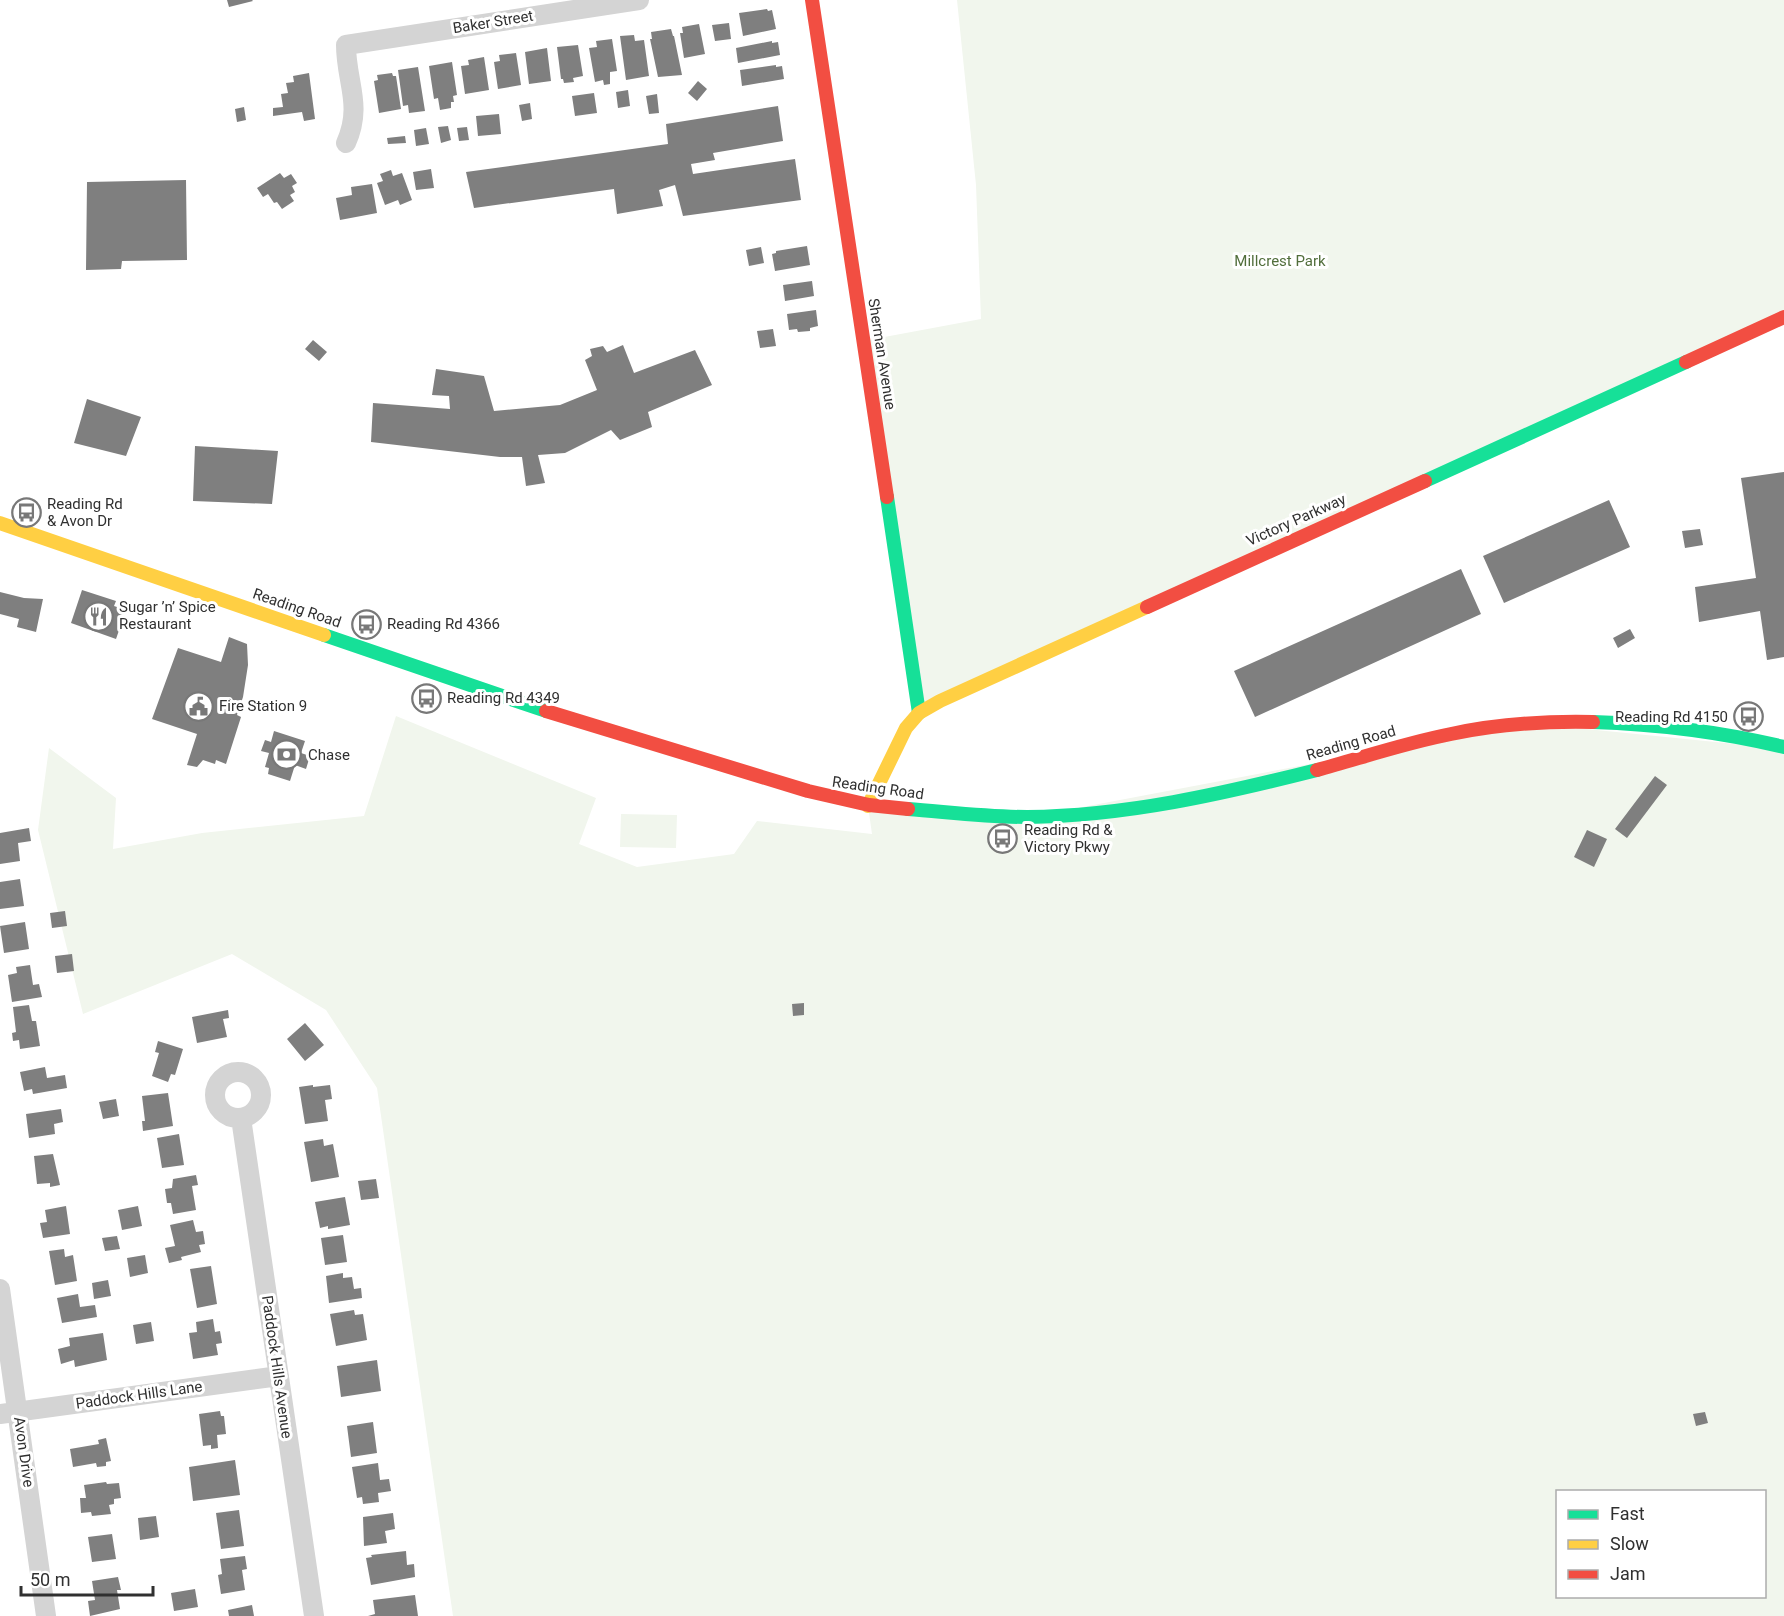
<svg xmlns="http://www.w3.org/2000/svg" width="1784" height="1616" viewBox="0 0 1784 1616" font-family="Roboto,sans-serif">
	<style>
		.green { fill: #f1f6ed; fill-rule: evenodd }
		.building { fill: #7f7f7f }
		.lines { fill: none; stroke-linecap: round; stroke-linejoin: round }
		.street { stroke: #d4d4d4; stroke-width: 20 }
		.fast { stroke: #16e098; stroke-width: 14 }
		.slow { stroke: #ffcf43; stroke-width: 14 }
		.jam { stroke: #f24e42; stroke-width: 14 }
		.labels { text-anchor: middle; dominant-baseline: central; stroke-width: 6; stroke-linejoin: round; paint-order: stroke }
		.street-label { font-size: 15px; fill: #303030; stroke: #fff }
		.park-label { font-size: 15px; fill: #516e3b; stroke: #fff }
		.poi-label { font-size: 15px; fill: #303030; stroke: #fff; text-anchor: start }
	</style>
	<rect width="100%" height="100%" fill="#fff"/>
	<path class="green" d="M 957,0 L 1784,0 L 1784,317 L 919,713 L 863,341 L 981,319 L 976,185 Z
		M 396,716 L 596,798 L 579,844 L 637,867 L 734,854 L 757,821 L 872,834 L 868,806 L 1030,817 L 1527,723 L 1784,749 L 1784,1616 L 453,1616 L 377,1088 L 326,1010 L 232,954 L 83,1014 L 38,830 L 49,748 L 116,798 L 113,849 L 202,833 L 364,816 ZM 1558,1492 L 1764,1492 L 1764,1596 L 1558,1596 Z
		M 621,814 L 677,815 L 676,848 L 620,847 Z"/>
	<path class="building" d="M 227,0 L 252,0 L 253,1 L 229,7 Z
		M 767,9 L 768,11 L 772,10 L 776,29 L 743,36 L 739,13 Z
		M 729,23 L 731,39 L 715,41 L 712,25 Z
		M 699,24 L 705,54 L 684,58 L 680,33 L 683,33 L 682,27 Z
		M 671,29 L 673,36 L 674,36 L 682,75 L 658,77 L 650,39 L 652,39 L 651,32 Z
		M 634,35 L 635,41 L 644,40 L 649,76 L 626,80 L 620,36 Z
		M 612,39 L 617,71 L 610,72 L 610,84 L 604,85 L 603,80 L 595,82 L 589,48 L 597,47 L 596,41 Z
		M 772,41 L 772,43 L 778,42 L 780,55 L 738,63 L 736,48 Z
		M 578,45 L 583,76 L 573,78 L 574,82 L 564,83 L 563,79 L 561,79 L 557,47 Z
		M 547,48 L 551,81 L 529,84 L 525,52 Z
		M 516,53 L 521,85 L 498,89 L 494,62 L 500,61 L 499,55 Z
		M 484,57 L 489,90 L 465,94 L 461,66 L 469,65 L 468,60 Z
		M 452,62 L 457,95 L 453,96 L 454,102 L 451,102 L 451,108 L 440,110 L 438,98 L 434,99 L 429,66 Z
		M 776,65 L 776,67 L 782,66 L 784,79 L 742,86 L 740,70 Z
		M 418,67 L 425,111 L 409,113 L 408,105 L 403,106 L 398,70 Z
		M 309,73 L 315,119 L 304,121 L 302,112 L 273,116 L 273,108 L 283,107 L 281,94 L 288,93 L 286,83 L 294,82 L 293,76 Z
		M 392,73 L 393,76 L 396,76 L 401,109 L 379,113 L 374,81 L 378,80 L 377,75 Z
		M 698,81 L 707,89 L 697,101 L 688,93 Z
		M 628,90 L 630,106 L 618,108 L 616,92 Z
		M 594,93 L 597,113 L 575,116 L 572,96 Z
		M 657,94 L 659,113 L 649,114 L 646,96 Z
		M 530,103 L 532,119 L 522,121 L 519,105 Z
		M 778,106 L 783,141 L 713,153 L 715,160 L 691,164 L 693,174 L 795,159 L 801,200 L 683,216 L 675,185 L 659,190 L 663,206 L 617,214 L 614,189 L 474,208 L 466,172 L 668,144 L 666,124 Z
		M 244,107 L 246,120 L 237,122 L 235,109 Z
		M 499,114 L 501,134 L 478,136 L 476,116 Z
		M 448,126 L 451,140 L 441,143 L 438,127 Z
		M 467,127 L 469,140 L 459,141 L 457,128 Z
		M 426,128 L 429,144 L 416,146 L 414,130 Z
		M 405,136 L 406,143 L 388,144 L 387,138 Z
		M 431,169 L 434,188 L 416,190 L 413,172 Z
		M 391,170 L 393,176 L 402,173 L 412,200 L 400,205 L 398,200 L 385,205 L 377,183 L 383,181 L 380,174 Z
		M 280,173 L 284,178 L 291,174 L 297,183 L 292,186 L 295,192 L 290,195 L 294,201 L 282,209 L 277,202 L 274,203 L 268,194 L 263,197 L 257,188 Z
		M 186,180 L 187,260 L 122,261 L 121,269 L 86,270 L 87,182 Z
		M 372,184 L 377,213 L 340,220 L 336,198 L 352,195 L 351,187 Z
		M 807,246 L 810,265 L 775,271 L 772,254 L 776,253 L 776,251 Z
		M 761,247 L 764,263 L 749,266 L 746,250 Z
		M 812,281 L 814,296 L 785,301 L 783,285 Z
		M 816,310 L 818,326 L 810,328 L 810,331 L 798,332 L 797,329 L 789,330 L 787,314 Z
		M 773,329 L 776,346 L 760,348 L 757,331 Z
		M 313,340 L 327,352 L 319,361 L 305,349 Z
		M 623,345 L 634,373 L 695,350 L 712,385 L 648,412 L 652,427 L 620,440 L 611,430 L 565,453 L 538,455 L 545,483 L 526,486 L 522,457 L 500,457 L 371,442 L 373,403 L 450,409 L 449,396 L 432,395 L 436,369 L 484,376 L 494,411 L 560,405 L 597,390 L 585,360 L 592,356 L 590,349 L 603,346 L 607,352 Z
		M 87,399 L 141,417 L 126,456 L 74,443 Z
		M 195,446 L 278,451 L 272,504 L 193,501 Z
		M 1784,472 L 1784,657 L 1767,660 L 1760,611 L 1699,622 L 1695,587 L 1756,578 L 1741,478 Z
		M 1609,500 L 1630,547 L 1504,603 L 1483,556 Z
		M 1700,529 L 1703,545 L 1685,548 L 1682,531 Z
		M 1461,569 L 1481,614 L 1255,717 L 1234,671 Z
		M 82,590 L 116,601 L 114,606 L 126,610 L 116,639 L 71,623 Z
		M 0,592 L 24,598 L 43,599 L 36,632 L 17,627 L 19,619 L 0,614 Z
		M 1630,629 L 1635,638 L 1618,648 L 1613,638 Z
		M 229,637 L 247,644 L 248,665 L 243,697 L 237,715 L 241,717 L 226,764 L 216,760 L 215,764 L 203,760 L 197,767 L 187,765 L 197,734 L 152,719 L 178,648 L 221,662 Z
		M 274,731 L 305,741 L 301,753 L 310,756 L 306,769 L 295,765 L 290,781 L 268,774 L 269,768 L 265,767 L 269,753 L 261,751 L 265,740 L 271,742 Z
		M 1655,776 L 1667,785 L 1627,838 L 1615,829 Z
		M 29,828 L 31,841 L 18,843 L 20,861 L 0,864 L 0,833 Z
		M 1587,830 L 1607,839 L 1594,867 L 1574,857 Z
		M 20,879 L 24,906 L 0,909 L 0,882 Z
		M 65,911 L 67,926 L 52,928 L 50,913 Z
		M 25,922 L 29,949 L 4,953 L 0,926 Z
		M 72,954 L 74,971 L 57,973 L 55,956 Z
		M 30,965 L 33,985 L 39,984 L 42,997 L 12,1002 L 8,975 L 17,973 L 16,967 Z
		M 804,1003 L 804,1015 L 793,1016 L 792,1004 Z
		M 29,1005 L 32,1021 L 36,1021 L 40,1046 L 20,1049 L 19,1040 L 13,1041 L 12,1033 L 16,1032 L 13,1007 Z
		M 228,1010 L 229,1018 L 223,1019 L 227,1037 L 197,1043 L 192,1017 Z
		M 305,1023 L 324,1045 L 305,1061 L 287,1039 Z
		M 158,1041 L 183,1049 L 175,1075 L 171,1074 L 168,1082 L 152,1076 L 159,1053 L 155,1052 Z
		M 45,1067 L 47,1078 L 65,1075 L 67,1088 L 33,1094 L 32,1089 L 24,1091 L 20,1072 Z
		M 313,1085 L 313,1087 L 330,1085 L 332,1099 L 325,1100 L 328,1121 L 305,1124 L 299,1087 Z
		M 168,1093 L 173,1126 L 143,1131 L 142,1121 L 145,1121 L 142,1096 Z
		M 116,1099 L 119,1116 L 103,1119 L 99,1102 Z
		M 61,1109 L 63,1122 L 54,1124 L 55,1134 L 29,1138 L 26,1114 Z
		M 179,1134 L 184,1165 L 162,1168 L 157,1138 Z
		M 323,1139 L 324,1146 L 333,1144 L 339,1177 L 311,1182 L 304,1142 Z
		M 53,1154 L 60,1185 L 50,1187 L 50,1183 L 37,1184 L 34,1156 Z
		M 196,1175 L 198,1185 L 192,1186 L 196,1210 L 173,1214 L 171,1203 L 167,1203 L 165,1189 L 172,1188 L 173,1179 Z
		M 376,1179 L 379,1198 L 361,1200 L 358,1181 Z
		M 345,1197 L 350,1225 L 328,1229 L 328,1226 L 320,1228 L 315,1202 Z
		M 66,1206 L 70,1234 L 43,1238 L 40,1223 L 47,1222 L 45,1210 Z
		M 138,1206 L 142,1226 L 122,1230 L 118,1210 Z
		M 193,1220 L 196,1232 L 203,1231 L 205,1244 L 199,1245 L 201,1252 L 181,1257 L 182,1260 L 169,1263 L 165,1248 L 175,1246 L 170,1225 Z
		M 343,1235 L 347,1262 L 325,1265 L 321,1238 Z
		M 117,1236 L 120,1249 L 105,1251 L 102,1238 Z
		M 64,1249 L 65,1257 L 73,1255 L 77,1281 L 55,1285 L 49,1251 Z
		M 145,1255 L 148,1273 L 130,1277 L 127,1258 Z
		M 211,1266 L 217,1304 L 197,1308 L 190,1269 Z
		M 343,1273 L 343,1278 L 352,1277 L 354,1289 L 361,1288 L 362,1298 L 329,1303 L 326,1276 Z
		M 108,1280 L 111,1296 L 94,1299 L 92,1283 Z
		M 78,1294 L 80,1307 L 95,1305 L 97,1317 L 62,1323 L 57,1298 Z
		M 354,1310 L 355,1315 L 363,1314 L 367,1340 L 336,1346 L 330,1314 Z
		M 213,1319 L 215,1332 L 220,1331 L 222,1343 L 216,1344 L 218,1355 L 193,1359 L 189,1333 L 197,1332 L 196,1322 Z
		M 151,1322 L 154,1341 L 136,1344 L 133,1325 Z
		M 103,1333 L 107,1360 L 75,1367 L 74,1360 L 61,1364 L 58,1349 L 70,1346 L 69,1338 Z
		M 377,1360 L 381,1391 L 341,1397 L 337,1366 Z
		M 220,1411 L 221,1416 L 224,1416 L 226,1434 L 217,1435 L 218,1448 L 211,1449 L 211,1445 L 203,1446 L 199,1414 Z
		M 1705,1412 L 1708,1423 L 1696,1426 L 1693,1414 Z
		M 373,1422 L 377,1453 L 351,1457 L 347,1426 Z
		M 106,1438 L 111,1461 L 106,1462 L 106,1466 L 97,1467 L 96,1463 L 73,1467 L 70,1449 L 99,1444 L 98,1440 Z
		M 235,1460 L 240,1495 L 193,1501 L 189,1467 Z
		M 378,1463 L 380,1480 L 389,1479 L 391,1491 L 378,1493 L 379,1502 L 363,1504 L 362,1497 L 357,1498 L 352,1467 Z
		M 106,1482 L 107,1484 L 119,1483 L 121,1498 L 114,1499 L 114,1504 L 109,1505 L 111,1514 L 92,1516 L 91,1512 L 81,1513 L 80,1498 L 86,1498 L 84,1485 Z
		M 239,1510 L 244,1546 L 221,1549 L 216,1513 Z
		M 393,1513 L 395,1529 L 385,1531 L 387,1543 L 364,1546 L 363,1517 Z
		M 156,1516 L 159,1537 L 140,1540 L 138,1518 Z
		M 112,1534 L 116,1559 L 92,1562 L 88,1537 Z
		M 406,1551 L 407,1565 L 414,1564 L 415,1577 L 371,1585 L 366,1558 L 372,1557 L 371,1555 Z
		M 245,1556 L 247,1569 L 242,1570 L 245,1590 L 221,1594 L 218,1575 L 222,1574 L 220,1559 Z
		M 118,1577 L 121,1590 L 117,1590 L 120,1609 L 90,1616 L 88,1601 L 95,1600 L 92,1581 Z
		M 195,1589 L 198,1607 L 174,1611 L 171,1593 Z
		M 415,1595 L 418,1616 L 368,1616 L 375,1614 L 373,1600 Z
		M 252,1605 L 254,1616 L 229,1616 L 228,1610 Z"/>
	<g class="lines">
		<path class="street" d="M 346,143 C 363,105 346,82 346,45 L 639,0
			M215 1095a23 23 0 1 1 46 0a23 23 0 1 1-46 0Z
			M 241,1118 L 314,1616
			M 0,1289 L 46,1616
			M 0,1414 L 279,1376"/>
		<path class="fast" d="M 1425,481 L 1686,362
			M 887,497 L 919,713
			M 324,635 L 546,711
			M 1593,722 C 1658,724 1721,732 1784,747
			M 908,809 C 948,812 987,817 1027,817 C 1126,816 1222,794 1317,770"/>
		<path class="slow" d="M 0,523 L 324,635
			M 868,806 L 906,728 L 919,713 L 940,701 L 1147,607"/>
		<path class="jam" d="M 812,0 L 887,497
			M 1686,362 L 1784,317
			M 1147,607 L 1425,481
			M 546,711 L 808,791 L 869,805 L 908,809
			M 1317,770 C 1361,758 1405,743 1451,734 C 1497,724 1546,721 1593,722"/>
	</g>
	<defs>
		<symbol id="bus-ring" viewBox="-11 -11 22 22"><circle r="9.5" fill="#fff" stroke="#787878" stroke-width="1.5"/><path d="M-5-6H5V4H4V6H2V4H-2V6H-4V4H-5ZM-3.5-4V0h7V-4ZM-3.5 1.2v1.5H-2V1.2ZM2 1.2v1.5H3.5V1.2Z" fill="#787878"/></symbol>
		<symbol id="restaurant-ring" viewBox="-11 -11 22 22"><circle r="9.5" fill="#fff" stroke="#787878" stroke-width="1.5"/><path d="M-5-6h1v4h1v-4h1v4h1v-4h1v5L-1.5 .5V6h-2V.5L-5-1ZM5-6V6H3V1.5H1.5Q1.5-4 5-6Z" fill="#787878"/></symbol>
		<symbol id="civic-ring" viewBox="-11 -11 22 22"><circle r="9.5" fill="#fff" stroke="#787878" stroke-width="1.5"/><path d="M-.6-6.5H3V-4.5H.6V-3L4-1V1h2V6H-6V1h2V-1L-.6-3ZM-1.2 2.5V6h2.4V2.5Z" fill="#787878"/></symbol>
		<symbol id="bank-ring" viewBox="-11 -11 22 22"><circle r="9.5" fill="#fff" stroke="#787878" stroke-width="1.5"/><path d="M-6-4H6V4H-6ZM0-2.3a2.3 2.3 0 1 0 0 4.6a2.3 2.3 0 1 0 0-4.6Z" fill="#787878"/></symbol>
	</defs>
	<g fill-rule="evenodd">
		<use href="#bus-ring" x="10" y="496" width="33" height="33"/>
		<use href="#restaurant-ring" x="82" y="600" width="33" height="33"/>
		<use href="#bus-ring" x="350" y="608" width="33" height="33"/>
		<use href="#bus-ring" x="410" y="682" width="33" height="33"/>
		<use href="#civic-ring" x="182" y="690" width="33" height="33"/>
		<use href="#bus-ring" x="1732" y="700" width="33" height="33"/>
		<use href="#bank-ring" x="270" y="738" width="33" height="33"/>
		<use href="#bus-ring" x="986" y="822" width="33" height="33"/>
	</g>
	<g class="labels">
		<g class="street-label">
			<text transform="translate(493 22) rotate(-9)">Baker Street</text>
			<text transform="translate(882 354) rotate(81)">Sherman Avenue</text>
			<text transform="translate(1296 520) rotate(-24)">Victory Parkway</text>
			<text transform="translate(297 608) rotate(19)">Reading Road</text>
			<text transform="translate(1351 743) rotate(-16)">Reading Road</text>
			<text transform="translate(878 788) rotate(8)">Reading Road</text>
			<text transform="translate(277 1367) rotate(82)">Paddock Hills Avenue</text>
			<text transform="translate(139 1395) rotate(-8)">Paddock Hills Lane</text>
			<text transform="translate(24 1452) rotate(82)">Avon Drive</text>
		</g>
		<g class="park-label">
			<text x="1280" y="261">Millcrest Park</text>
		</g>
		<g class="poi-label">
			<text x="47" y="504">Reading Rd<tspan x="47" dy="17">&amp; Avon Dr</tspan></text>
			<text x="119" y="607">Sugar ’n’ Spice<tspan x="119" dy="17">Restaurant</tspan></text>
			<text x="387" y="624">Reading Rd 4366</text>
			<text x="447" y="698">Reading Rd 4349</text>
			<text x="219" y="706">Fire Station 9</text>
			<text x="1728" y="717" text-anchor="end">Reading Rd 4150</text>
			<text x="308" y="755">Chase</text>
			<text x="1024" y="830">Reading Rd &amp;<tspan x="1024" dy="17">Victory Pkwy</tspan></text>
		</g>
	</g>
	<rect x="1556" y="1490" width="210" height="108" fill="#ffffff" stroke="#acacac" stroke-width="1.5"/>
	<rect x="1568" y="1510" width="30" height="9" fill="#16e098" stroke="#acacac" stroke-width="1.5"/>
	<text x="1610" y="1520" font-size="18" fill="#303030">Fast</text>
	<rect x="1568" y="1540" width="30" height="9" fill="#ffcf43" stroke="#acacac" stroke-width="1.5"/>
	<text x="1610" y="1550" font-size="18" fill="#303030">Slow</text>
	<rect x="1568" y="1570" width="30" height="9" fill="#f24e42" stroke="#acacac" stroke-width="1.5"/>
	<text x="1610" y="1580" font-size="18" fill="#303030">Jam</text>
	<path d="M21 1586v9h132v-9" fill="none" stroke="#303030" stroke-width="3"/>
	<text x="30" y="1586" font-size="18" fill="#303030" stroke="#ffffff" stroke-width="4.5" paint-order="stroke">50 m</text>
</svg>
